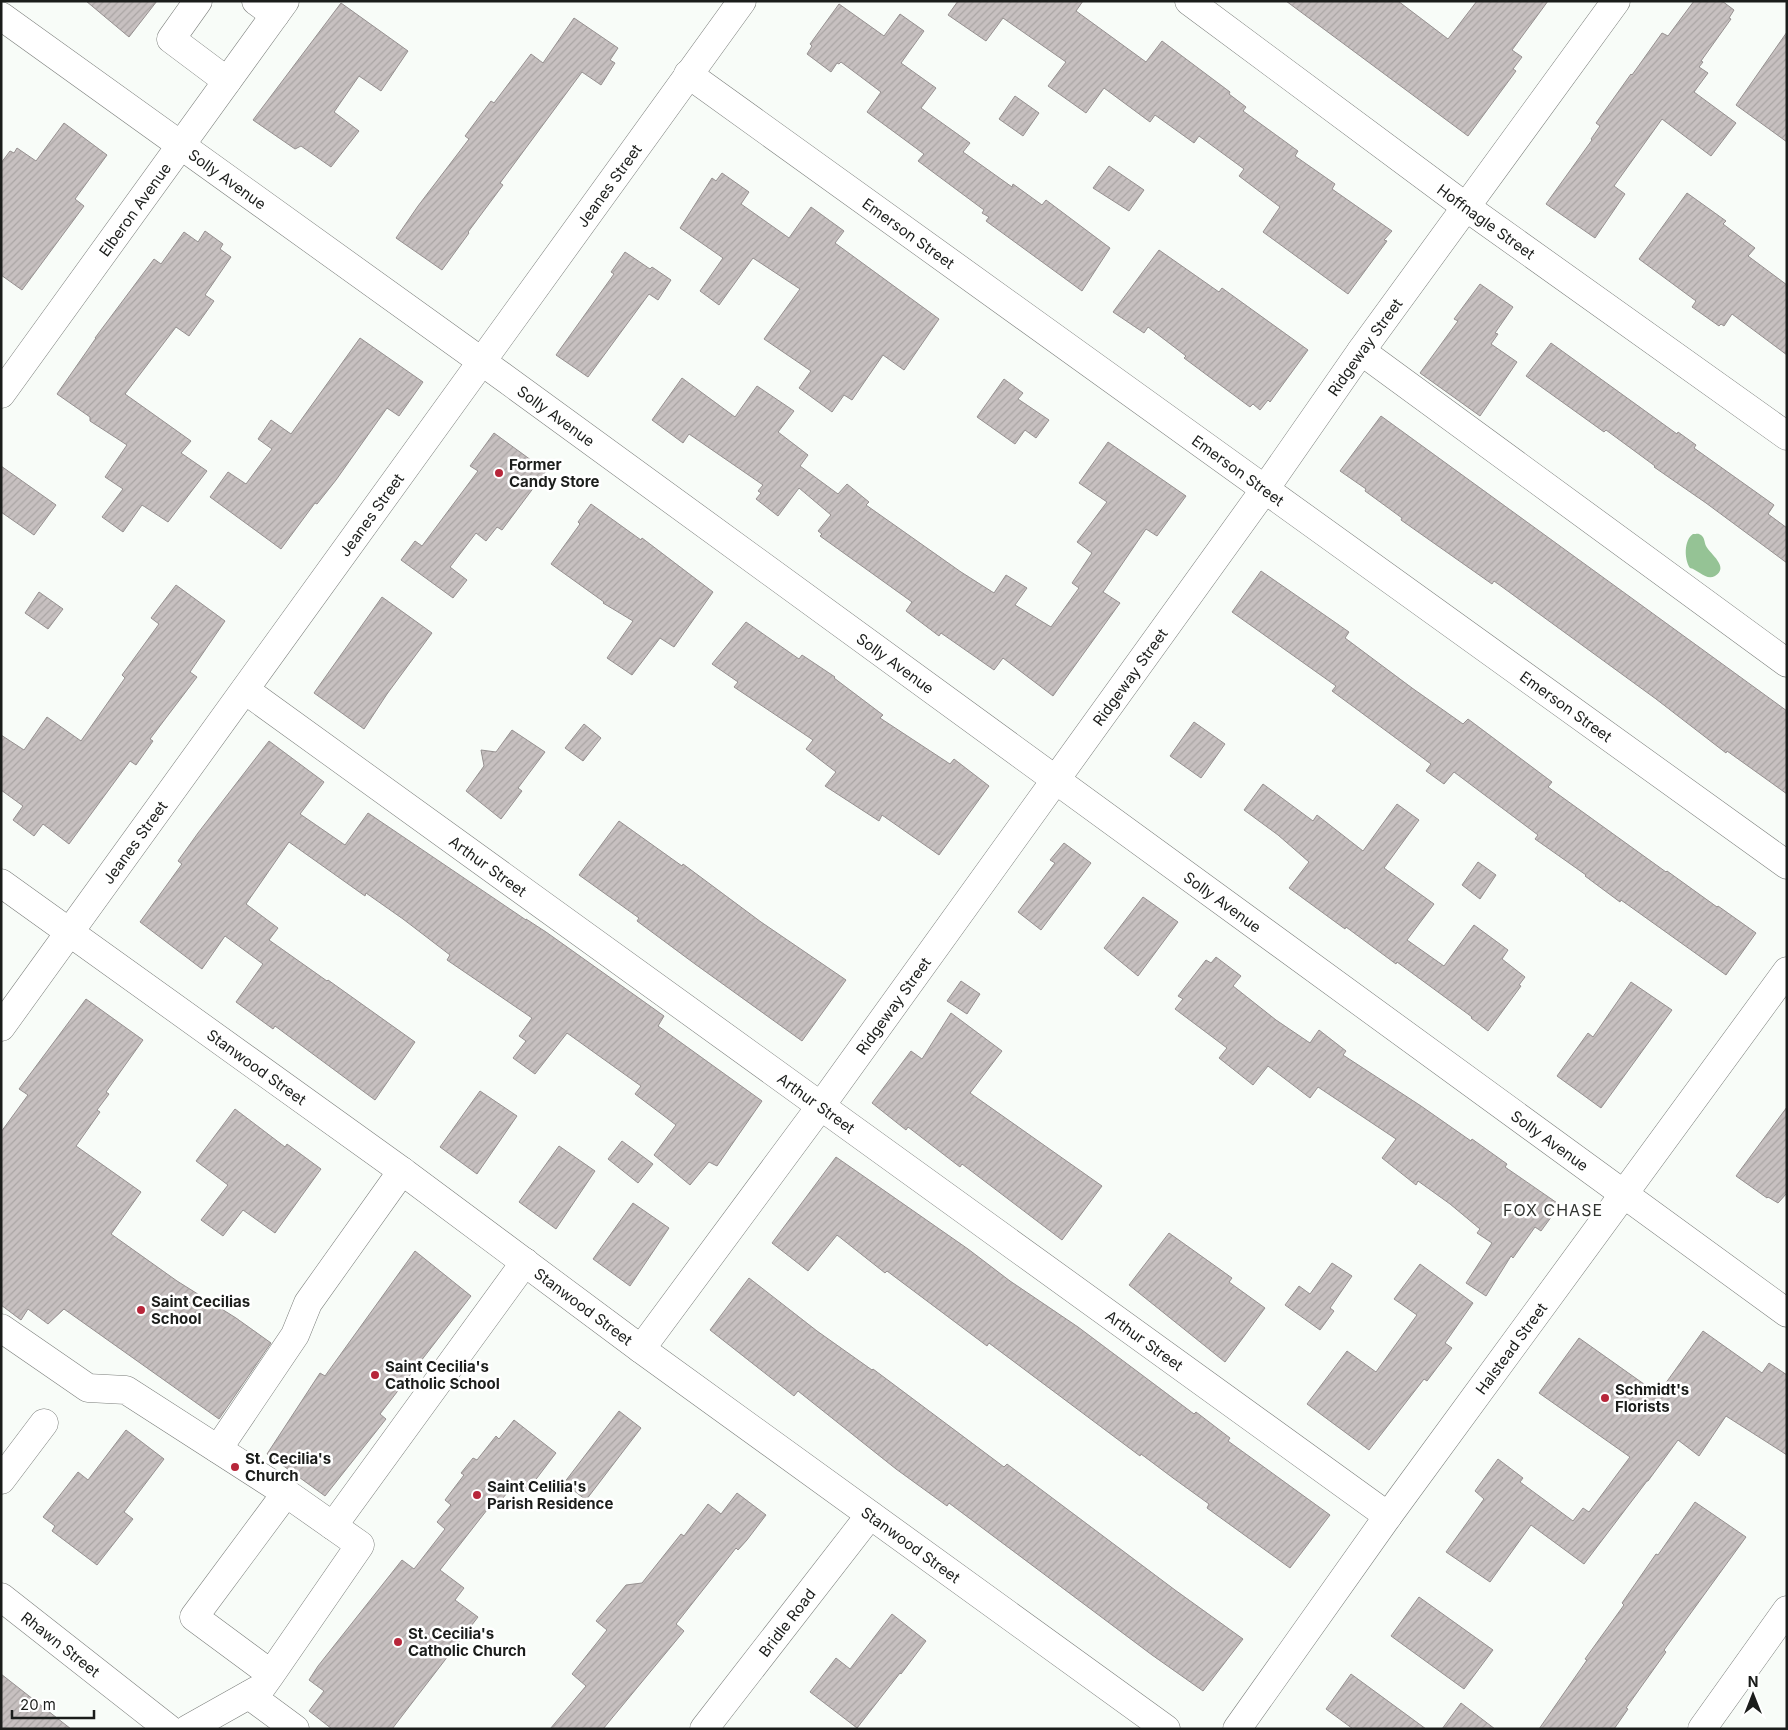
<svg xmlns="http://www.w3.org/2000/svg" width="1788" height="1730" viewBox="0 0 1788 1730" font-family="Inter,sans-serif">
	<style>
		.water { fill: #95c395 }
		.building { fill: url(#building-hatch); stroke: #969090 }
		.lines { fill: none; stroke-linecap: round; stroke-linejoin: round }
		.minor-casing { stroke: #7c7f7c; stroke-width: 29 }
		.major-casing { stroke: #7c7f7c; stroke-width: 29 }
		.minor { stroke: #fff; stroke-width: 28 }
		.major { stroke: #fff; stroke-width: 28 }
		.poi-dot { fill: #b7263a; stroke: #fff; stroke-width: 2 }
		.labels { text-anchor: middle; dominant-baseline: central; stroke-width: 5; stroke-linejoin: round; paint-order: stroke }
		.street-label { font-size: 15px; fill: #1b1d1b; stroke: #fff }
		.poi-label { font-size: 15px; font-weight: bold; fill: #1b1d1b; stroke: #fff; text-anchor: start }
		.neighbourhood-label { font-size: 16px; letter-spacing: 1px; fill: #323531; stroke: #fff }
	</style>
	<defs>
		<pattern id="building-hatch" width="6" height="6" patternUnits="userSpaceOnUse" patternTransform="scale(1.25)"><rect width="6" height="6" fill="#c7c0c0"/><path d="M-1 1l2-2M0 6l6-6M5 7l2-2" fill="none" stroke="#aaa5a4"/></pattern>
	</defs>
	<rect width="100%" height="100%" fill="#f8fcf8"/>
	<path class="water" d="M 1693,534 C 1697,534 1698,533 1701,535 C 1705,538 1704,542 1706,546 C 1710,554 1730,567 1715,576 C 1706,581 1699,570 1690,568 C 1684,559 1684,540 1693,534 Z"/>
	<path class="building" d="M 86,1 L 157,1 L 129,37 Z
		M 958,1 L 1083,1 L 1076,11 L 1146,62 L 1162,41 L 1230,92 L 1229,94 L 1246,107 L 1243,111 L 1298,151 L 1295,156 L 1335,184 L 1332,189 L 1392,231 L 1384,240 L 1387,241 L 1348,294 L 1263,232 L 1280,207 L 1239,176 L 1244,169 L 1199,136 L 1194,143 L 1155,115 L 1150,122 L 1104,88 L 1086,113 L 1048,86 L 1066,62 L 1003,18 L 986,41 L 948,15 Z
		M 1286,1 L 1398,1 L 1448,39 L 1477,1 L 1548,1 L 1512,50 L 1522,57 L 1513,69 L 1516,71 L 1468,136 Z
		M 1694,1 L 1722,1 L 1734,10 L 1729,18 L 1731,19 L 1701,61 L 1703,62 L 1699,67 L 1708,73 L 1694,92 L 1736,123 L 1711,156 L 1662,119 L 1614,186 L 1625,194 L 1595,238 L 1546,204 L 1592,140 L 1591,139 L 1600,126 L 1596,123 L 1631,74 L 1632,75 L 1662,33 L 1668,36 Z
		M 341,3 L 408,51 L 381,91 L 359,76 L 334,112 L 359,131 L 331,167 L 301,146 L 295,149 L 253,120 Z
		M 839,4 L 884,36 L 900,14 L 924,31 L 901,63 L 936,88 L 921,108 L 970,143 L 963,152 L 1012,187 L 1013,184 L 1042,205 L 1046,200 L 1110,248 L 1082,291 L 986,221 L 989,217 L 982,213 L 984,210 L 918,161 L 924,154 L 867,112 L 881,92 L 841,62 L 839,64 L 837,63 L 831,72 L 807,54 L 812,46 L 810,44 Z
		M 574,18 L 618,48 L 610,60 L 615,63 L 601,85 L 582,72 L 500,183 L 503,185 L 468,232 L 469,233 L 442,270 L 396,238 L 418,206 L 469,139 L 465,136 L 491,101 L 494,103 L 531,54 L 543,63 Z
		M 1787,32 L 1787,142 L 1736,105 Z
		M 1015,96 L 1039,113 L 1023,136 L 999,119 Z
		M 64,123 L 107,155 L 75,199 L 84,206 L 22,290 L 1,275 L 1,163 L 10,151 L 14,153 L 17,148 L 36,161 Z
		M 1109,166 L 1144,190 L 1129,211 L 1093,188 Z
		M 722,173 L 749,192 L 741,204 L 789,238 L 811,207 L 844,231 L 835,243 L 939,319 L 904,370 L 883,355 L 852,400 L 844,395 L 832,412 L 799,388 L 811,371 L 764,339 L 800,289 L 753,258 L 719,305 L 700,291 L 723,258 L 680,228 L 712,178 L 716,181 Z
		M 1687,193 L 1726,221 L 1723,224 L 1755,248 L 1748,256 L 1787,285 L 1787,355 L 1732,314 L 1724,326 L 1721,324 L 1719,326 L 1692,307 L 1696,301 L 1639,259 Z
		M 205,231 L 223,244 L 220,249 L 231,257 L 205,295 L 214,301 L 189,336 L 176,327 L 125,394 L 191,441 L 181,453 L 207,471 L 168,522 L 142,505 L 123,532 L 102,517 L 123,489 L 105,477 L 127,445 L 90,421 L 90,417 L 57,394 L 96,338 L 95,338 L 154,259 L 161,264 L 184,232 L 198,242 Z
		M 1159,250 L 1219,292 L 1222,288 L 1308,350 L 1270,402 L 1268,400 L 1260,410 L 1253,404 L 1250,407 L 1227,390 L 1184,358 L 1186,356 L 1148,327 L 1144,333 L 1113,312 Z
		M 625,252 L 650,269 L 652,267 L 671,280 L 658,300 L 649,294 L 588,377 L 556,355 L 614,274 L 611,272 Z
		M 1480,284 L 1513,307 L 1495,333 L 1498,334 L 1491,344 L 1517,362 L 1480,416 L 1420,373 L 1458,321 L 1454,319 Z
		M 360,338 L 423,382 L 399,416 L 387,408 L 336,480 L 317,504 L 315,503 L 281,549 L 210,497 L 228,472 L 246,484 L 272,449 L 258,439 L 271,420 L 291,434 Z
		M 1551,343 L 1677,434 L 1678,432 L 1696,445 L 1694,448 L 1774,505 L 1768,514 L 1787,528 L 1787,563 L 1706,503 L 1654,467 L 1655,466 L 1606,430 L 1604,432 L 1526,376 Z
		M 682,378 L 735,417 L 757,386 L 794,411 L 778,432 L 808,455 L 800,466 L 838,494 L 847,484 L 869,502 L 866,505 L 961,572 L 994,593 L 1006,575 L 1027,588 L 1015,605 L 1051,627 L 1079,588 L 1072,583 L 1092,553 L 1077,542 L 1107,502 L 1079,483 L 1108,442 L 1186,496 L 1157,536 L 1146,529 L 1103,592 L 1120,603 L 1053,696 L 1003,658 L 994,670 L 941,633 L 939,636 L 906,611 L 912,602 L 820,536 L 822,534 L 818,531 L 831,515 L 799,488 L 778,516 L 756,499 L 761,493 L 758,491 L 763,485 L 689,434 L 683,443 L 652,420 Z
		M 1004,379 L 1023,393 L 1018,399 L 1049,420 L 1036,438 L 1025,430 L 1015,444 L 977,417 Z
		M 1381,416 L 1787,711 L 1787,794 L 1727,751 L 1726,753 L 1656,699 L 1494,581 L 1492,584 L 1401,520 L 1402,518 L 1365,491 L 1366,489 L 1340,471 Z
		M 494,433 L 546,471 L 502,530 L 497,527 L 486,541 L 476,533 L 450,567 L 467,580 L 453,598 L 401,560 L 415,541 L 422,546 L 478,471 L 470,466 Z
		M 1,466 L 56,505 L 34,535 L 1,512 Z
		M 591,504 L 641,540 L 642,538 L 713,592 L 674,647 L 660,638 L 632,675 L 607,658 L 633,621 L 603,603 L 604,602 L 551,564 L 580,524 L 578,522 Z
		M 1261,571 L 1349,632 L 1345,638 L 1412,688 L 1463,724 L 1468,719 L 1552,782 L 1548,787 L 1666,872 L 1667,871 L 1717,907 L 1718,906 L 1756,933 L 1726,975 L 1621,900 L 1620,902 L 1585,876 L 1586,875 L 1535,839 L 1538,835 L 1454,772 L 1444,784 L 1426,771 L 1431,764 L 1332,691 L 1336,686 L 1232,612 Z
		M 176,585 L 225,621 L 190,672 L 197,677 L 150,739 L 153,741 L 136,765 L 130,761 L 69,844 L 43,824 L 34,836 L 13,820 L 23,806 L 1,790 L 1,735 L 24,750 L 47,717 L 81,741 L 125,678 L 122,675 L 159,624 L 151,618 Z
		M 39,592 L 63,609 L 48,629 L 25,613 Z
		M 382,597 L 432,633 L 387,694 L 364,729 L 314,693 Z
		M 746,622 L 799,659 L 802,655 L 835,677 L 834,678 L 883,715 L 880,718 L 950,764 L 954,759 L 989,786 L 939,855 L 882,815 L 879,821 L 825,786 L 836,772 L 806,749 L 813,740 L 734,687 L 738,682 L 712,664 Z
		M 1194,722 L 1225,744 L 1201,778 L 1170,756 Z
		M 584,724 L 601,738 L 583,761 L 565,748 Z
		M 512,730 L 545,752 L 518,788 L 522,791 L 501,819 L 466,791 L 484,766 L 481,750 L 496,752 Z
		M 269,741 L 324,782 L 300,814 L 345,845 L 368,813 L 526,920 L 526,919 L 546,932 L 664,1016 L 658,1026 L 762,1101 L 717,1166 L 709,1162 L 690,1185 L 654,1155 L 676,1125 L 635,1094 L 641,1086 L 567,1033 L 535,1074 L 513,1058 L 526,1041 L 519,1036 L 532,1018 L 447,960 L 450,955 L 403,919 L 366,893 L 365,896 L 289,842 L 246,904 L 278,928 L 269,940 L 327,981 L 328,980 L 415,1042 L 375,1100 L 275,1026 L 273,1029 L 236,1002 L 263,964 L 225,936 L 202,969 L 140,922 L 182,864 L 178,861 L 198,833 Z
		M 1263,784 L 1313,821 L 1317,815 L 1363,851 L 1397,804 L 1419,820 L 1384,868 L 1434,904 L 1407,940 L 1444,966 L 1474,925 L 1508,950 L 1502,959 L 1525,977 L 1519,985 L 1521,986 L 1488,1031 L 1471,1018 L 1472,1017 L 1397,962 L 1396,964 L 1346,927 L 1345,929 L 1289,888 L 1309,862 L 1278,835 L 1244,810 Z
		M 619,821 L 682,866 L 683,864 L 761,922 L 846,980 L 802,1041 L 695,964 L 637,921 L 639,918 L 579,875 Z
		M 1064,843 L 1091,863 L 1041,930 L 1018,912 L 1055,863 L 1050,860 Z
		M 1478,862 L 1496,875 L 1480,899 L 1462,885 Z
		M 1143,897 L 1178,922 L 1138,976 L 1104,948 Z
		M 1216,957 L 1241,976 L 1233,986 L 1276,1020 L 1310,1043 L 1319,1030 L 1346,1051 L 1343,1055 L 1421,1106 L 1471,1141 L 1472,1139 L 1507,1164 L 1505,1167 L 1560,1205 L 1541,1231 L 1535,1227 L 1513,1258 L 1511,1256 L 1486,1296 L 1466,1283 L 1492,1243 L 1477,1233 L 1480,1229 L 1450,1204 L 1418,1181 L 1416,1185 L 1382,1158 L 1396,1139 L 1318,1087 L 1310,1098 L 1268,1066 L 1253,1085 L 1219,1058 L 1227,1048 L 1175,1009 L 1183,999 L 1178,996 L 1206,960 L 1211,963 Z
		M 961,981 L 980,994 L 967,1014 L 947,1001 Z
		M 1631,982 L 1672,1010 L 1601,1108 L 1557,1076 L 1588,1033 L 1593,1037 Z
		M 86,999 L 143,1040 L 106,1092 L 109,1094 L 97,1110 L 100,1112 L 76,1146 L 141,1192 L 111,1234 L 177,1281 L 236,1318 L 271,1343 L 219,1419 L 64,1309 L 48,1324 L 28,1309 L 21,1320 L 1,1305 L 1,1132 L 28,1095 L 19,1089 Z
		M 951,1013 L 1002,1051 L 970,1093 L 1102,1186 L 1062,1240 L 962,1164 L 960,1167 L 908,1127 L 906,1130 L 872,1103 L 911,1051 L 922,1059 Z
		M 480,1091 L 517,1116 L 477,1174 L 440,1147 Z
		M 1787,1107 L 1787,1193 L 1778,1203 L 1768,1197 L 1767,1198 L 1736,1176 Z
		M 235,1109 L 285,1147 L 287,1144 L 321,1169 L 275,1233 L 243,1210 L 223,1236 L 201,1220 L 228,1185 L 196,1161 Z
		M 622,1141 L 653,1164 L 638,1183 L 608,1159 Z
		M 559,1146 L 595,1171 L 556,1229 L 519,1202 Z
		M 836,1157 L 968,1249 L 1010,1281 L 1078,1327 L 1194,1414 L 1196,1412 L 1230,1438 L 1228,1441 L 1330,1515 L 1290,1568 L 1207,1508 L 1209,1504 L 1173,1478 L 1141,1454 L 1140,1456 L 989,1343 L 987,1346 L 887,1271 L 885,1273 L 837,1235 L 808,1271 L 772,1243 Z
		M 633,1203 L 669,1228 L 630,1286 L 593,1259 Z
		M 1169,1233 L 1232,1278 L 1229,1282 L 1265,1308 L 1225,1362 L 1129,1285 Z
		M 415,1251 L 471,1296 L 380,1414 L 386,1419 L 325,1496 L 267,1454 L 320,1373 L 325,1376 Z
		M 1332,1263 L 1352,1276 L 1330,1308 L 1334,1311 L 1320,1330 L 1285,1305 L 1299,1286 L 1310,1294 Z
		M 1420,1264 L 1473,1303 L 1445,1343 L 1452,1348 L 1427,1381 L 1424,1379 L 1369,1450 L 1307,1404 L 1347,1351 L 1376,1372 L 1417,1315 L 1394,1299 Z
		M 749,1278 L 817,1331 L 872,1370 L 873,1369 L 1004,1467 L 1007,1464 L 1175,1590 L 1243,1639 L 1203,1691 L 1152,1655 L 949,1503 L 947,1506 L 896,1469 L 798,1391 L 794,1396 L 710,1330 Z
		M 1703,1331 L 1762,1373 L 1769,1363 L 1787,1375 L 1787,1455 L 1726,1416 L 1699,1456 L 1678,1440 L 1648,1481 L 1647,1481 L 1584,1564 L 1531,1525 L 1490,1582 L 1446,1552 L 1484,1499 L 1475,1491 L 1498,1459 L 1523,1478 L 1520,1482 L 1573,1521 L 1583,1508 L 1589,1512 L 1630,1457 L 1539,1393 L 1579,1338 L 1658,1394 Z
		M 619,1411 L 641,1428 L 586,1500 L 564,1483 Z
		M 514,1420 L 556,1453 L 527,1491 L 516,1482 L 498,1504 L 494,1501 L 440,1570 L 464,1588 L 455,1600 L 478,1617 L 392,1729 L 332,1729 L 309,1711 L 324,1691 L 309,1680 L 318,1666 L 402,1560 L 414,1569 L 445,1529 L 437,1522 L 451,1505 L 445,1500 L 464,1475 L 461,1473 L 473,1458 L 477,1460 L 496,1436 L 499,1439 Z
		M 126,1430 L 164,1459 L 124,1512 L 133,1519 L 97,1565 L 52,1531 L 55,1526 L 43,1517 L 78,1472 L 88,1480 Z
		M 737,1493 L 766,1515 L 747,1540 L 738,1550 L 736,1548 L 676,1624 L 684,1631 L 603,1729 L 550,1729 L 586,1686 L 572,1674 L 607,1630 L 596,1621 L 626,1585 L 642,1583 L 681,1534 L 684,1536 L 708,1504 L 721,1514 Z
		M 1695,1502 L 1746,1537 L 1664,1650 L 1666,1652 L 1626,1708 L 1628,1709 L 1614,1729 L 1539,1729 L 1587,1660 L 1585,1659 L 1624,1605 L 1622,1603 L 1656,1554 L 1658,1555 Z
		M 1419,1597 L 1493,1650 L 1464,1689 L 1391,1636 Z
		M 892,1614 L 926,1641 L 901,1674 L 900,1673 L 857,1728 L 810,1692 L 836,1658 L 850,1669 Z
		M 1,1674 L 71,1729 L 1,1729 Z
		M 1351,1674 L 1426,1729 L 1353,1729 L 1326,1709 Z
		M 1461,1703 L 1495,1729 L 1442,1729 Z"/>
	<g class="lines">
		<defs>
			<g id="minor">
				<path d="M 198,1 L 171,39 L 227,81"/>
				<path d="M 256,1 L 275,15"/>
				<path id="s1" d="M 1189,1 L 1466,207 L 1787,436"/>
				<path id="s2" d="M 1,16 L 506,379 L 1787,1313"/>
				<path id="s3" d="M 688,74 L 1787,865"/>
				<path d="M 1361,351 L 1787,663"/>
				<path id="s4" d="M 1,394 L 285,1"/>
				<path id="s5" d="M 245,690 L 1388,1516"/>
				<path id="s6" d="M 1,883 L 402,1171 L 641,1349 L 1166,1729"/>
				<path id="s7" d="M 1,1027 L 742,1"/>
				<path d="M 1,1328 L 88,1388 L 126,1390 L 286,1493"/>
				<path id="s8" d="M 641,1349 L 820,1107 L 1265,489 L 1361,351 L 1616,1"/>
				<path d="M 218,1449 L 295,1335 L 308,1303 L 402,1171"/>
				<path d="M 1,1480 L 44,1423"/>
				<path d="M 333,1526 L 525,1262"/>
				<path d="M 249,1695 L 295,1729"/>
				<path d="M 188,1729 L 261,1688 L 271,1674 L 360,1545 L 286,1493 L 194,1617 L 271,1674"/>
				<path id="s9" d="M 704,1729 L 870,1515"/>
				<path id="s10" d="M 1237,1729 L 1388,1516 L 1787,971"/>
				<path d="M 1702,1729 L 1787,1610"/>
			</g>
			<g id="major">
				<path id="s11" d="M 1,1597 L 169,1729"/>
			</g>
		</defs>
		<use href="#minor" class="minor-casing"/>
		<use href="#major" class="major-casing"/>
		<use href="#minor" class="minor"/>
		<use href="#major" class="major"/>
	</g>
	<g class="poi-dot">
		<circle cx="499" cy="473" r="5"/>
		<circle cx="141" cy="1310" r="5"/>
		<circle cx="375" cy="1375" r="5"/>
		<circle cx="1605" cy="1398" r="5"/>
		<circle cx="235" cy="1467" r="5"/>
		<circle cx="477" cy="1495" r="5"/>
		<circle cx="398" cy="1642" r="5"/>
	</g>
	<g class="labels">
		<g class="street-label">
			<text stroke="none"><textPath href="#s2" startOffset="279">Solly Avenue</textPath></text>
			<text stroke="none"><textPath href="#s7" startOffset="1038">Jeanes Street</textPath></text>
			<text stroke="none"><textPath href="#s4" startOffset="228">Elberon Avenue</textPath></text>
			<text stroke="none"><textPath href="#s1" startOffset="370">Hoffnagle Street</textPath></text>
			<text stroke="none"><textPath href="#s3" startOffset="272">Emerson Street</textPath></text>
			<text stroke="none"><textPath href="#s8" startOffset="1236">Ridgeway Street</textPath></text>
			<text stroke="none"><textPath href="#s2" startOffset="684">Solly Avenue</textPath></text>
			<text stroke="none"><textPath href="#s3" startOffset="678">Emerson Street</textPath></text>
			<text stroke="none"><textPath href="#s7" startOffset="632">Jeanes Street</textPath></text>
			<text stroke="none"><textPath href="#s2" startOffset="1104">Solly Avenue</textPath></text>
			<text stroke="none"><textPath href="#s8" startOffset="831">Ridgeway Street</textPath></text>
			<text stroke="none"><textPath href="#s3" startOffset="1082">Emerson Street</textPath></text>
			<text stroke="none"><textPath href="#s7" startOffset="228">Jeanes Street</textPath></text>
			<text stroke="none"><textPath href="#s5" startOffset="300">Arthur Street</textPath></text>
			<text stroke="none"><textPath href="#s2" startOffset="1509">Solly Avenue</textPath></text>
			<text stroke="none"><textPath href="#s8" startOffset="426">Ridgeway Street</textPath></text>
			<text stroke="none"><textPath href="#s6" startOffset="315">Stanwood Street</textPath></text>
			<text stroke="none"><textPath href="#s5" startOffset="705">Arthur Street</textPath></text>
			<text stroke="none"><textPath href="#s2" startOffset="1914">Solly Avenue</textPath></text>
			<text stroke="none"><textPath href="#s6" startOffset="720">Stanwood Street</textPath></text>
			<text stroke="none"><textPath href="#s5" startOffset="1110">Arthur Street</textPath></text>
			<text stroke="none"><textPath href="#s10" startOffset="469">Halstead Street</textPath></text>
			<text stroke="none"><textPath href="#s6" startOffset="1125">Stanwood Street</textPath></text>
			<text stroke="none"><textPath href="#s9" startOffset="135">Bridle Road</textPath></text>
			<text stroke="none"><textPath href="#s11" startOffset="76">Rhawn Street</textPath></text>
		</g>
		<g class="poi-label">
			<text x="509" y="464">Former<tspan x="509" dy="17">Candy Store</tspan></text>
			<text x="151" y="1301">Saint Cecilias<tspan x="151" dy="17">School</tspan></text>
			<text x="385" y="1366">Saint Cecilia's<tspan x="385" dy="17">Catholic School</tspan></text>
			<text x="1615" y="1389">Schmidt's<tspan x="1615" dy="17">Florists</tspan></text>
			<text x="245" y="1458">St. Cecilia's<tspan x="245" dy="17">Church</tspan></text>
			<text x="487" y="1486">Saint Celilia's<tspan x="487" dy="17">Parish Residence</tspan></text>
			<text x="408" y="1633">St. Cecilia's<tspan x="408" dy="17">Catholic Church</tspan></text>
		</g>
		<g class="neighbourhood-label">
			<text x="1553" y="1210">FOX CHASE</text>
		</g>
	</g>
	<rect width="1788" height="1730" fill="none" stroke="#1b1d1b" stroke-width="5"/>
	<g transform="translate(1753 1695)" stroke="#ffffff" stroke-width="4" paint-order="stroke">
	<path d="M0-4L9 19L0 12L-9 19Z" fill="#1b1d1b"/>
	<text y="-8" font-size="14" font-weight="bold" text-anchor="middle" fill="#1b1d1b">N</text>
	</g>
	<path d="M12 1710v8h82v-8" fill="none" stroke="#1b1d1b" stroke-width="2.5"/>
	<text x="20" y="1710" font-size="15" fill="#1b1d1b" stroke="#ffffff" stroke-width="4" paint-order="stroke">20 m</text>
</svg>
